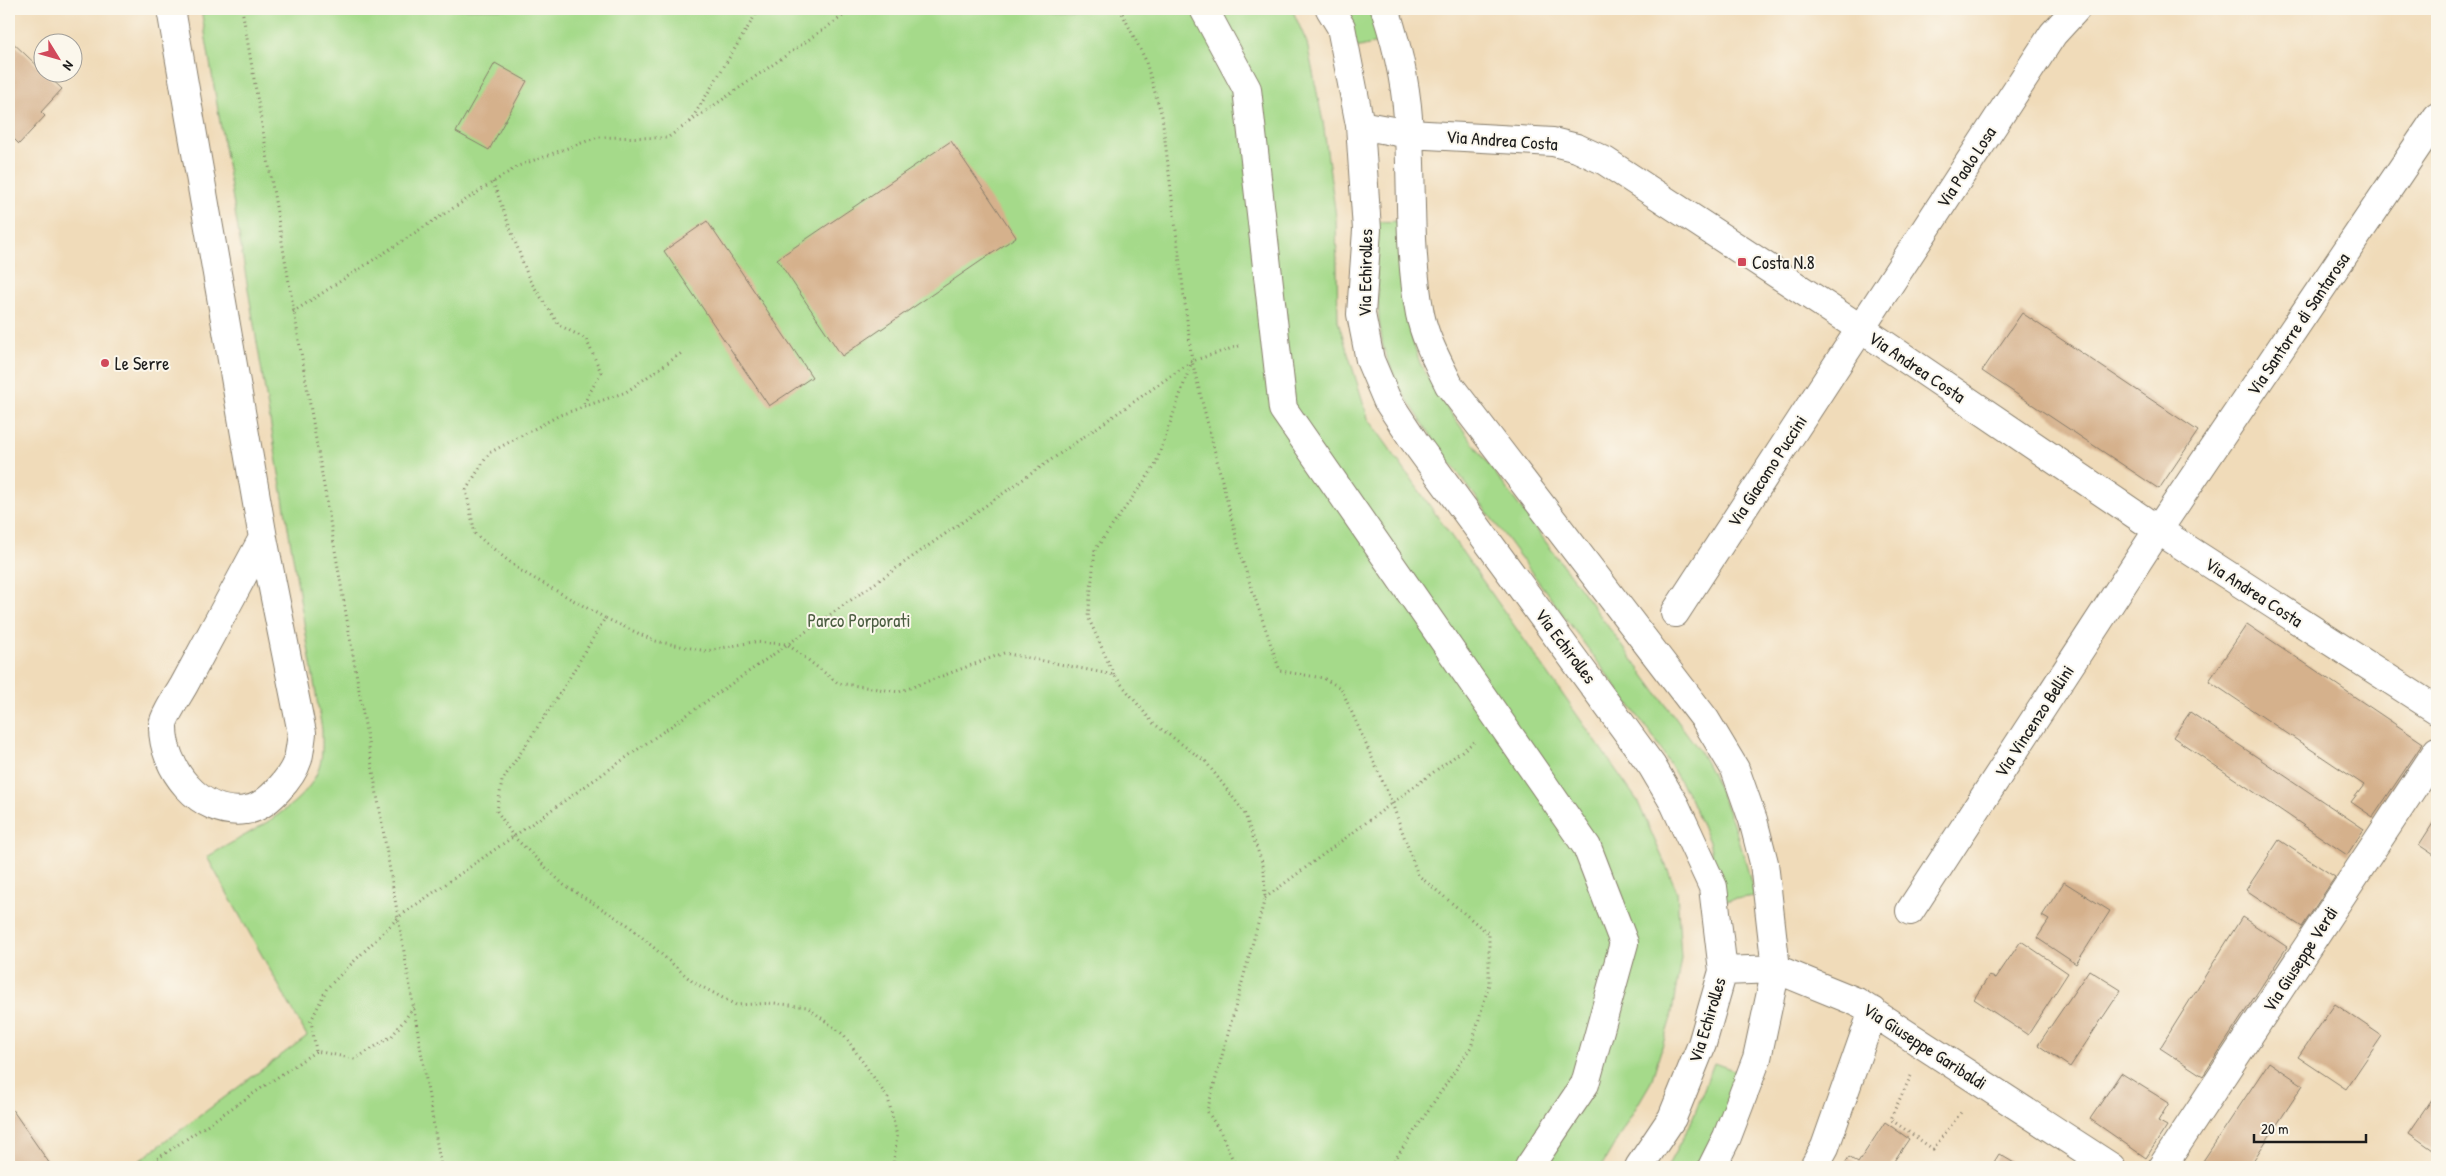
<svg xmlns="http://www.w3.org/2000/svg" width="2446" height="1176" viewBox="0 0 2446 1176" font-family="'Patrick Hand',sans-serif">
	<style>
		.green { fill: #a5da8a; stroke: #607b53 }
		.building { fill: #d5b18c }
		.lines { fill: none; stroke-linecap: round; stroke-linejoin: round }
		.minor-casing { stroke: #867c6a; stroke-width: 30 }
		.path { stroke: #867c6a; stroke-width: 3; stroke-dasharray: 1 4; stroke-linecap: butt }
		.minor { stroke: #fff; stroke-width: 28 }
		.poi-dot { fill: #d1495b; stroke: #fbf7ec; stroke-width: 2 }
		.labels { text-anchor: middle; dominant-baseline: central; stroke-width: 4; stroke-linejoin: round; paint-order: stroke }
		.street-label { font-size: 18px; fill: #1c1c1c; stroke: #fbf7ec }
		.poi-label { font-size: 18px; fill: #1c1c1c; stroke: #fbf7ec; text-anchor: start }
		.park-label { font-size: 18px; fill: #4c5e42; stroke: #fbf7ec }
	</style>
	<rect width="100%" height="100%" fill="#fbf7ec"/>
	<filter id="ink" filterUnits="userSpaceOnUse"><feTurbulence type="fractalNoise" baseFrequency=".02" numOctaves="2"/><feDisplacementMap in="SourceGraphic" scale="10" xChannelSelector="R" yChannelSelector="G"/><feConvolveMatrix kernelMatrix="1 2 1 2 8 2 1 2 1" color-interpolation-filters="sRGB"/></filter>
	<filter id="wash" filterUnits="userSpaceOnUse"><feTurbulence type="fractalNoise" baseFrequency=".0096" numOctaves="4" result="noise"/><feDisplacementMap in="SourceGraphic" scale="20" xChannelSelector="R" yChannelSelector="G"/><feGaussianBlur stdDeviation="1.12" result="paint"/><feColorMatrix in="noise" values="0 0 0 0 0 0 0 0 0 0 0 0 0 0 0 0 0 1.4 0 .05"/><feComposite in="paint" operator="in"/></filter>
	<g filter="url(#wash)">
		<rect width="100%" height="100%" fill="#f0dbb9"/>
		<path class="green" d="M 201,9 L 1292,9 L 1307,43 L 1323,122 L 1336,217 L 1338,321 L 1368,418 L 1637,800 L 1677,891 L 1681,958 L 1671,1018 L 1651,1082 L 1601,1167 L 131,1167 L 307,1036 L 207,857 C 241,836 306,808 319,768 C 323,756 322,743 322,730 Z
			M 1343,9 L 1374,9 L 1382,42 L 1355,48 Z
			M 1403,221 L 1407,312 L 1413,342 L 1420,363 L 1439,397 L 1699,750 C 1725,796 1743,844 1754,896 L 1724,901 L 1709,842 L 1690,798 L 1654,738 L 1433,439 L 1397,384 L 1383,347 L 1379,320 L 1374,222 Z
			M 1714,1063 L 1742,1073 L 1702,1167 L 1667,1167 L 1690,1125 Z"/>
		<g id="blocks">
			<path class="building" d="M 9,39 L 62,89 L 41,112 L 45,116 L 19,144 L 13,138 L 9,143 Z
				M 495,63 L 527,81 L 489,150 L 456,132 Z
				M 951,141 L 1016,237 L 842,356 L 777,259 Z
				M 707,221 L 812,377 L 769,406 L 664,251 Z
				M 2022,313 L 2198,431 L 2159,489 L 1982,371 Z
				M 2247,624 L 2423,743 L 2373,817 L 2351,802 L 2364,785 L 2209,681 Z
				M 2190,712 L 2364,829 L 2347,855 L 2173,737 Z
				M 2437,817 L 2437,857 L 2419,845 Z
				M 2279,840 L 2335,877 L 2302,927 L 2246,890 Z
				M 2064,882 L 2110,911 L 2076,964 L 2037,938 L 2049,920 L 2042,916 Z
				M 2242,917 L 2287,947 L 2203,1076 L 2160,1048 Z
				M 2021,941 L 2068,973 L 2028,1035 L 1974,999 L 1989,976 L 1996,978 Z
				M 2089,970 L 2121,990 L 2070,1067 L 2038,1045 Z
				M 2335,1004 L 2382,1036 L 2346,1089 L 2298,1057 Z
				M 2269,1062 L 2303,1085 L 2249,1167 L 2199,1167 Z
				M 2121,1073 L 2169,1103 L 2158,1121 L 2167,1126 L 2146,1158 L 2090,1119 Z
				M 2437,1092 L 2437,1143 L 2433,1150 L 2409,1133 Z
				M 9,1105 L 52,1167 L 9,1167 Z
				M 1885,1122 L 1909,1139 L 1890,1167 L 1843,1167 L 1849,1157 L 1858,1163 Z
				M 1999,1154 L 2021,1167 L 1991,1167 Z"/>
		</g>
	</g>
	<g filter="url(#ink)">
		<use href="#blocks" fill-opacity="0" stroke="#867c6a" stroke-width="1"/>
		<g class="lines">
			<defs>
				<path id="minor" d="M 171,9 L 263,538 L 302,733 C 301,741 300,750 298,759 C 292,778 266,808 246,810 C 200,817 162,768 163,725 C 164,716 179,694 184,685 C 210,636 237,587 263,538
					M 1204,9 L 1247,89 L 1283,409 L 1587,847 L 1624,943 L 1585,1084 L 1529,1167
					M 1330,9 L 1341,27 L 1360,125 L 1367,230 L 1361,314 L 1370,360 L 1387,400 L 1414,441 L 1652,766 L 1675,805 L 1713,887 L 1723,971 L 1702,1044 L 1672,1118 L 1639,1167
					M 1385,9 C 1398,48 1408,95 1409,136 C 1412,195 1409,256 1420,314 C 1425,339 1438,362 1449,385 L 1705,719 L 1735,769 L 1753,820 L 1764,863 L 1776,969 L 1757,1058 L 1727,1137 L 1712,1167
					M 1360,125 L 1409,134 L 1553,142 L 1577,148 L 1605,161 L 1884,344 L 2158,530 L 2437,710
					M 1675,613 L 2053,34 L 2076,9
					M 1910,911 L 2158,530 L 2437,117
					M 1723,971 L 1776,969 L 1857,1002 L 2111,1167
					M 1814,1167 L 1825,1147 L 1873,1011
					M 2162,1167 L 2437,751"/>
			</defs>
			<use href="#minor" class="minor-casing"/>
			<path class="path" d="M 242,9 L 441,1167
				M 1120,9 L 1145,59 L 1162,116 L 1192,361 L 1242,560 L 1280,671 L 1323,678 L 1341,688 L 1392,803 L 1418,875 L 1489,934 L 1489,984 L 1471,1047 L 1390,1167
				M 690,122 L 759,9
				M 493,182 L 529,279 L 559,325 L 586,339 L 601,372 L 582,407
				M 293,312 L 518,166 L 598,137 L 667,138 L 853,9
				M 605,618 L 521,571 L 475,534 L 466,490 L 489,453 L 560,415 L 626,392 L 683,352
				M 1114,675 L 1088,617 L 1095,550 L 1155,466 L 1192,361
				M 1265,898 L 1474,742
				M 316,1051 L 311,1021 L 327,988 L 400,916 L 1192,361 L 1242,345
				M 1911,1076 L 1890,1119 L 1933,1149 L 1962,1111
				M 145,1167 L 316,1051 L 355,1059 L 392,1036 L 414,1007
				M 893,1167 L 897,1136 L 888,1098 L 844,1035 L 807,1007 L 774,1003 L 736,1005 L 693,982 L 628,925 L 564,885 L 513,836 L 497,811 L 502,781 L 564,687 L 605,618 L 655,641 L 706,651 L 753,642 L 787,644 L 838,683 L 899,692 L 1004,653 L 1114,675 L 1153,723 L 1206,762 L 1244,812 L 1264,868 L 1265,898 L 1207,1111 L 1221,1133 L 1236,1167"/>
			<use href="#minor" class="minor"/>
		</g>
	</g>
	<g class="poi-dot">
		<rect x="1737" y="257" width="10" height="10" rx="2.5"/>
		<circle cx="105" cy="363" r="5"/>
	</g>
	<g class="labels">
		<g class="street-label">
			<text transform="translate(1502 140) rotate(4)">Via Andrea Costa</text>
			<text transform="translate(1966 167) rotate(-57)">Via Paolo Losa</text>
			<text transform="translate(1365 273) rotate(-89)">Via Echirolles</text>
			<text transform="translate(2298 324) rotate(-56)">Via Santorre di Santarosa</text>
			<text transform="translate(1917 367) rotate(34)">Via Andrea Costa</text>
			<text transform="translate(1767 471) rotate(-57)">Via Giacomo Puccini</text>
			<text transform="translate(2254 592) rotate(33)">Via Andrea Costa</text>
			<text transform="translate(1566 646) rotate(53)">Via Echirolles</text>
			<text transform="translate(2034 721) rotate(-57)">Via Vincenzo Bellini</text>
			<text transform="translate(2300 959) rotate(-57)">Via Giuseppe Verdi</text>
			<text transform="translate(1707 1020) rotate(-73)">Via Echirolles</text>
			<text transform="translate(1925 1046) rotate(33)">Via Giuseppe Garibaldi</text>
		</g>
		<g class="poi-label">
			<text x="1752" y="262">Costa N.8</text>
			<text x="115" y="363">Le Serre</text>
		</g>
		<g class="park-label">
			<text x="859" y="620">Parco Porporati</text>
		</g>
	</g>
	<rect width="2446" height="1176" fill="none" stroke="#fbf7ec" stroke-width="30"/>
	<g transform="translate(58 58) rotate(127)"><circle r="24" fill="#fbf7ec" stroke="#a29f99"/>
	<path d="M0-4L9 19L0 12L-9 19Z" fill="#d1495b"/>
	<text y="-8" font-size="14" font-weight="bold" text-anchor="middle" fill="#1c1c1c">N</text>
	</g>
	<path d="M2254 1134v8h112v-8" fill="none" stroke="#1c1c1c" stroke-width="2.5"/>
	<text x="2261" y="1134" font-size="15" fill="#1c1c1c" stroke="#fbf7ec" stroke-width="4" paint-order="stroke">20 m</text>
</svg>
